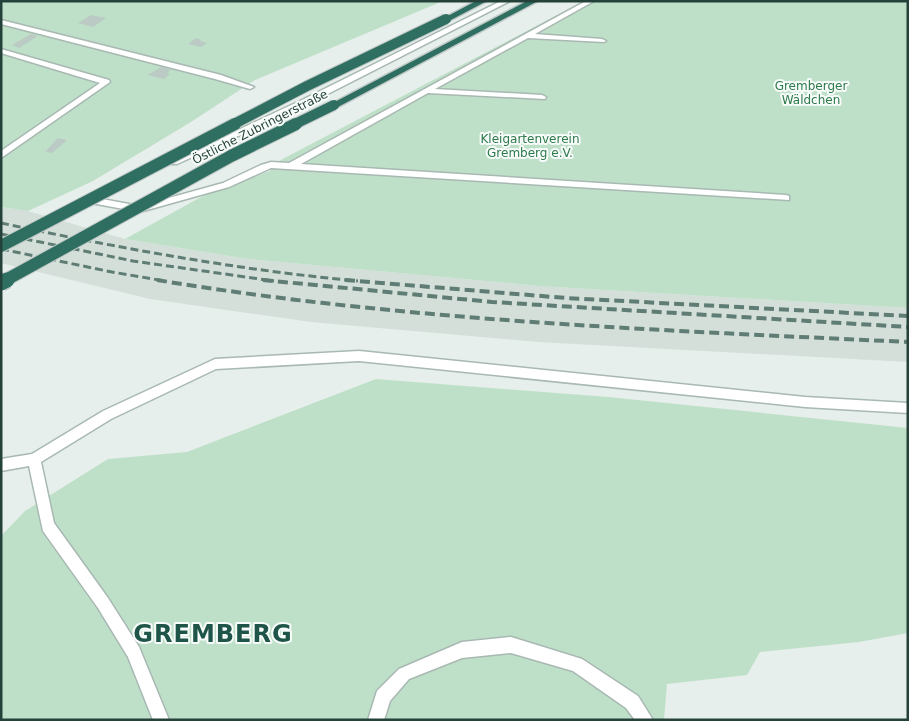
<svg xmlns="http://www.w3.org/2000/svg" width="909" height="721" viewBox="0 0 909 721" font-family="'DejaVu Sans',sans-serif">
	<style>
		.built { fill: #d4dfda }
		.green { fill: #bfe0c8 }
		.building { fill: #bbcac4 }
		.lines { fill: none; stroke-linecap: round; stroke-linejoin: round }
		.service-casing { stroke: #a8b8b2; stroke-width: 3 }
		.motorway-casing { stroke: #c2cac8; stroke-width: 3 }
		.service { fill: #fff; fill-rule: evenodd }
		.motorway { fill: #2f6f62; fill-rule: evenodd }
		.rail-far1 { stroke: #5f7d75; stroke-width: 3; stroke-dasharray: 8 4; stroke-linecap: butt }
		.rail { stroke: #5f7d75; stroke-width: 4; stroke-dasharray: 10 5; stroke-linecap: butt }
		.motorway-bridge-far2-casing { stroke: #c2cac8; stroke-width: 12; stroke-linecap: butt }
		.motorway-bridge-far1-casing { stroke: #c2cac8; stroke-width: 14; stroke-linecap: butt }
		.motorway-bridge-casing { stroke: #c2cac8; stroke-width: 18; stroke-linecap: butt }
		.motorway-bridge-far2 { stroke: #2f6f62; stroke-width: 10 }
		.motorway-bridge-far1 { stroke: #2f6f62; stroke-width: 12 }
		.motorway-bridge { stroke: #2f6f62; stroke-width: 15 }
		.labels { text-anchor: middle; dominant-baseline: central; stroke-width: 4; stroke-linejoin: round; paint-order: stroke }
		.far-park-label { font-size: 12px; fill: #2d7a4b; stroke: #f7fbf9 }
		.far-street-label { font-size: 12px; fill: #24423a; stroke: #f7fbf9 }
		.near-district-label { font-size: 24px; font-weight: bold; letter-spacing: 1px; fill: #1f5548; stroke: #f7fbf9 }
	</style>
	<rect width="100%" height="100%" fill="#e6efeb"/>
	<path class="built" d="M 1,207 L 28,211 L 125,239 L 248,259 L 539,286 L 908,308 L 908,362 L 538,342 L 311,322 L 150,299 L 1,263 Z"/>
	<path class="green" d="M 1,1 L 443,1 L 255,80 L 191,122 L 93,181 L 28,211 L 1,207 Z
		M 584,1 L 908,1 L 908,308 L 539,286 L 248,259 L 125,239 L 210,192 L 270,171 L 275,163 Z
		M 376,379 L 608,397 L 908,428 L 908,633 L 859,642 L 760,652 L 747,675 L 667,684 L 664,720 L 1,720 L 1,536 L 25,511 L 108,459 L 187,452 Z"/>
	<path class="building" d="M 91,15 L 106,18 L 93,27 L 78,23 Z
		M 31,34 L 38,36 L 19,48 L 12,45 Z
		M 196,38 L 202,40 L 200,41 L 207,43 L 201,47 L 188,44 Z
		M 161,67 L 171,70 L 167,73 L 170,74 L 164,79 L 148,75 Z
		M 58,138 L 67,140 L 52,153 L 45,152 Z"/>
	<g class="lines">
		<defs>
			<path id="service" d="M 501,1 L 510,1 L 308,104 L 177,164 L 171,164 L 170,162 L 302,100 Z
				M 586,1 L 594,1 L 535,34 L 602,39 L 606,41 L 604,42 L 528,38 L 435,89 L 542,95 L 546,97 L 545,99 L 428,93 L 301,164 L 786,195 L 789,196 L 789,200 L 271,168 L 229,187 L 140,212 L 91,203 L 86,200 L 91,197 L 140,206 L 223,183 L 261,165 L 271,162 L 289,163 Z
				M 1,20 L 221,75 L 254,87 L 250,89 L 215,79 L 1,24 Z
				M 1,49 L 109,80 L 110,82 L 1,158 L 1,151 L 100,83 L 1,53 Z
				M 359,351 L 805,397 L 908,403 L 908,413 L 805,407 L 359,361 L 216,369 L 111,419 L 41,462 L 54,523 L 108,598 L 139,647 L 169,720 L 153,720 L 128,657 L 98,608 L 43,531 L 29,466 L 1,471 L 1,459 L 32,454 L 103,411 L 215,359 Z
				M 511,637 L 582,659 L 638,696 L 653,720 L 635,720 L 626,708 L 573,671 L 511,653 L 462,658 L 409,679 L 390,701 L 384,720 L 368,720 L 377,691 L 399,669 L 462,642 Z"/>
			<path id="motorway" d="M 476,1 L 487,1 L 449,21 L 446,22 L 442,19 Z
				M 527,1 L 538,1 L 338,107 L 334,108 L 329,105 Z"/>
		</defs>
		<use href="#service" class="service-casing"/>
		<use href="#motorway" class="motorway-casing"/>
		<use href="#service" class="service"/>
		<use href="#motorway" class="motorway"/>
		<path class="rail-far1" d="M 1,223 C 119,248 238,270 358,281
			M 1,234 L 133,261 L 274,281
			M 1,249 L 112,272 L 165,281"/>
		<path class="rail" d="M 157,280 C 405,321 657,330 908,342
			M 263,280 L 492,302 L 908,327
			M 345,280 L 566,298 L 908,316"/>
		<defs>
			<path id="motorway-bridge-far2" d="M 232,125 L 307,86 L 446,19
				M 293,125 L 334,105"/>
			<path id="motorway-bridge-far1" d="M 1,246 L 235,124
				M 4,281 L 231,156 L 296,124"/>
			<path id="motorway-bridge" d="M 1,283 L 7,280"/>
		</defs>
		<use href="#motorway-bridge-far2" class="motorway-bridge-far2-casing"/>
		<use href="#motorway-bridge-far1" class="motorway-bridge-far1-casing"/>
		<use href="#motorway-bridge" class="motorway-bridge-casing"/>
		<use href="#motorway-bridge-far2" class="motorway-bridge-far2"/>
		<use href="#motorway-bridge-far1" class="motorway-bridge-far1"/>
		<use href="#motorway-bridge" class="motorway-bridge"/>
	</g>
	<g class="labels">
		<g class="far-park-label">
			<text x="811" y="86">Gremberger<tspan x="811" dy="14">Wäldchen</tspan></text>
			<text x="530" y="139">Kleigartenverein<tspan x="530" dy="14">Gremberg e.V.</tspan></text>
		</g>
		<g class="far-street-label">
			<text transform="translate(260 127) rotate(-27)">Östliche Zubringerstraße</text>
		</g>
		<g class="near-district-label">
			<text x="213" y="634">GREMBERG</text>
		</g>
	</g>
	<rect width="909" height="721" fill="none" stroke="#24423a" stroke-width="5"/>
</svg>
